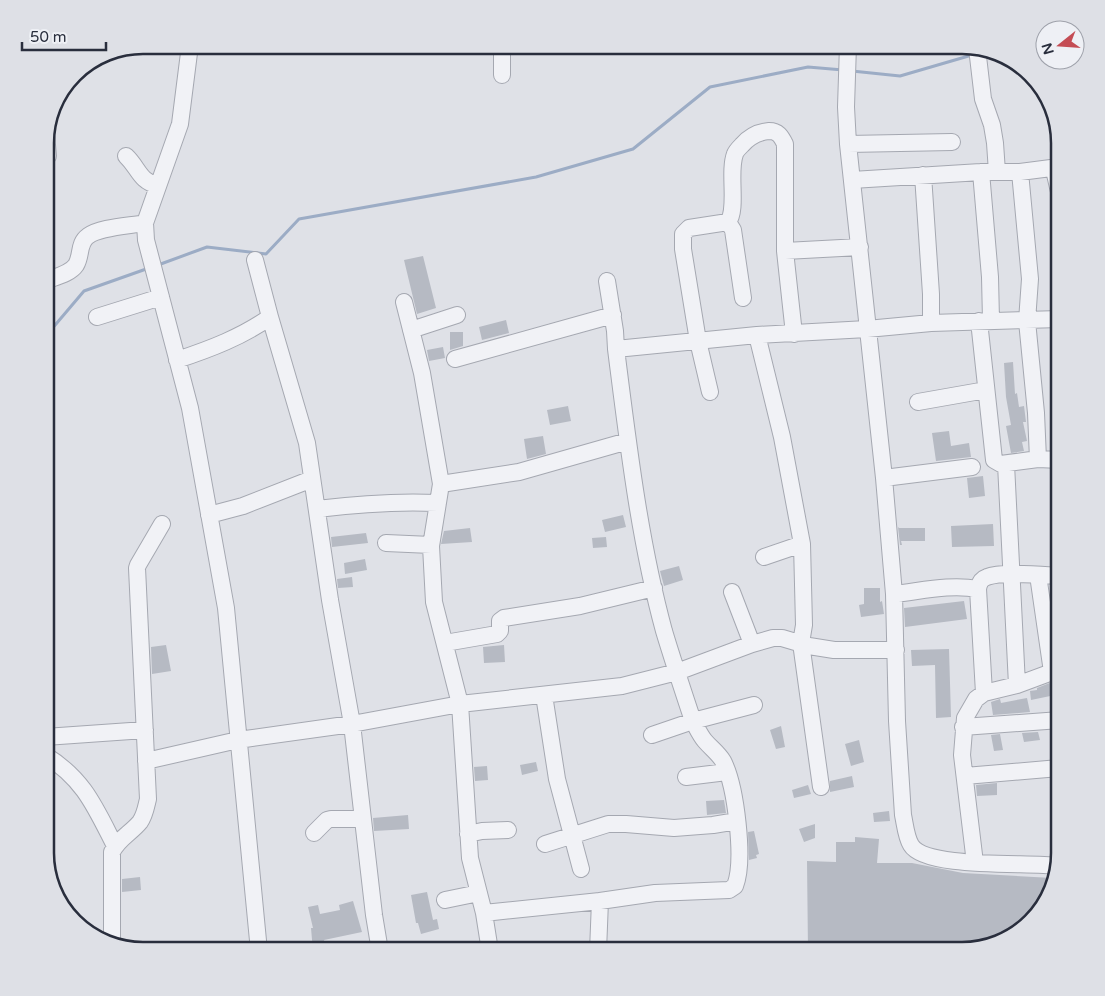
<svg xmlns="http://www.w3.org/2000/svg" width="1105" height="996" viewBox="0 0 1105 996" font-family="'Varela Round',sans-serif">
	<style>
		.lines { fill: none; stroke-linecap: round; stroke-linejoin: round }
		.stream { stroke: #9cacc5; stroke-width: 3 }
		.building { fill: #b6bac3 }
		.minor-casing { stroke: #a5a8b1; stroke-width: 18 }
		.minor { stroke: #f1f2f6; stroke-width: 16 }
		.rim { fill: none; stroke: #292e3d; stroke-width: 2.5 }
	</style>
	<rect width="100%" height="100%" fill="#dfe1e7"/>
	<g class="lines">
		<path class="stream" d="M 852,71 L 900,76 L 972,55
			M 158,265 L 207,247 L 266,254 L 299,219 L 536,177 L 633,149 L 710,87 L 808,67 L 843,70
			M 45,337 L 84,291 L 149,268"/>
	</g>
	<path class="building" d="M 423,256 L 436,308 L 417,314 L 404,260 Z
		M 506,320 L 509,333 L 482,340 L 479,327 Z
		M 450,332 L 463,332 L 463,346 L 450,350 Z
		M 443,347 L 445,358 L 429,361 L 427,350 Z
		M 1013,362 L 1015,394 L 1017,393 L 1019,407 L 1024,406 L 1026,422 L 1023,422 L 1027,441 L 1022,442 L 1024,451 L 1011,453 L 1006,426 L 1011,425 L 1006,397 L 1004,363 Z
		M 568,406 L 571,421 L 550,425 L 547,410 Z
		M 949,431 L 951,446 L 969,443 L 971,457 L 936,461 L 932,433 Z
		M 543,436 L 546,454 L 527,459 L 524,439 Z
		M 983,476 L 985,496 L 969,498 L 967,478 Z
		M 623,515 L 626,527 L 605,532 L 602,520 Z
		M 993,524 L 994,546 L 952,547 L 951,526 Z
		M 898,527 L 899,528 L 925,528 L 925,541 L 901,541 L 902,545 L 900,545 Z
		M 470,528 L 472,542 L 441,544 L 444,531 Z
		M 366,533 L 368,543 L 332,547 L 331,537 Z
		M 606,537 L 607,547 L 593,548 L 592,538 Z
		M 365,559 L 367,570 L 345,574 L 344,563 Z
		M 679,566 L 683,580 L 664,586 L 660,571 Z
		M 352,577 L 353,587 L 338,588 L 337,579 Z
		M 864,588 L 880,588 L 880,602 L 882,601 L 884,614 L 861,617 L 859,605 L 864,604 Z
		M 964,601 L 967,619 L 905,627 L 904,608 Z
		M 166,645 L 171,671 L 152,674 L 151,647 Z
		M 504,645 L 505,662 L 484,663 L 483,647 Z
		M 949,649 L 951,717 L 936,718 L 935,665 L 912,666 L 911,650 Z
		M 1060,679 L 1060,694 L 1031,700 L 1030,691 L 1037,690 L 1037,688 Z
		M 1027,698 L 1030,712 L 993,715 L 991,702 L 1000,699 L 1001,703 Z
		M 781,726 L 785,747 L 776,749 L 770,730 Z
		M 1038,732 L 1040,740 L 1024,742 L 1022,733 Z
		M 1000,734 L 1003,750 L 994,751 L 991,735 Z
		M 859,740 L 864,762 L 851,766 L 845,744 Z
		M 536,762 L 538,771 L 522,775 L 520,765 Z
		M 487,766 L 488,780 L 475,781 L 474,767 Z
		M 852,776 L 854,787 L 830,792 L 830,781 Z
		M 997,783 L 997,795 L 977,796 L 976,785 Z
		M 808,785 L 811,794 L 794,798 L 792,790 Z
		M 724,800 L 726,813 L 707,815 L 706,801 Z
		M 889,811 L 890,821 L 874,822 L 873,813 Z
		M 408,815 L 409,829 L 374,831 L 373,818 Z
		M 815,824 L 815,838 L 804,842 L 799,829 Z
		M 754,831 L 759,854 L 756,855 L 757,858 L 749,860 L 748,832 Z
		M 855,837 L 879,839 L 877,863 L 912,863 L 963,873 L 1052,878 L 1032,922 L 1000,943 L 962,951 L 808,951 L 807,861 L 836,862 L 836,842 L 855,842 Z
		M 140,877 L 141,890 L 122,892 L 122,879 Z
		M 427,892 L 433,920 L 437,919 L 439,929 L 421,934 L 418,923 L 416,923 L 411,895 Z
		M 353,901 L 362,932 L 324,940 L 326,951 L 313,951 L 311,928 L 313,928 L 308,907 L 318,905 L 320,914 L 340,910 L 339,905 Z"/>
	<g class="lines">
		<defs>
			<path id="minor" d="M 190,45 L 180,124 L 145,223 L 146,240 L 190,408 L 226,608 L 259,951
				M 502,45 L 502,75
				M 848,45 L 846,107 L 848,144 L 884,478 L 894,594 L 897,721 L 903,815 C 905,824 906,837 911,845 C 925,869 1029,862 1057,866
				M 977,48 L 983,99 L 992,125 L 995,143 L 997,172
				M 46,134 L 48,156
				M 848,144 L 952,142
				M 126,156 C 138,167 140,182 157,185
				M 981,172 L 990,277 L 991,320
				M 1020,172 L 1030,279 L 1027,321 L 1036,413 L 1038,459
				M 923,175 L 931,294 L 931,323
				M 852,180 L 981,172 L 1020,172 L 1051,168 L 1054,170 L 1060,196
				M 728,222 L 733,230 L 743,298
				M 785,251 L 860,247
				M 255,260 L 270,317
				M 45,281 C 55,277 70,274 76,265 C 82,255 78,243 88,236 C 100,227 129,226 145,223
				M 607,281 L 615,331 L 616,349
				M 404,302 L 422,373 L 441,484 L 431,546 L 434,602 L 460,704 L 470,858 L 484,913 L 490,951
				M 97,317 L 161,297
				M 979,321 L 994,460 L 1001,464 L 1038,459 L 1060,460
				M 411,330 L 457,315
				M 757,335 L 782,437 L 802,544 L 804,625 L 801,643 L 821,787
				M 455,359 L 613,315
				M 177,360 C 210,349 242,337 270,317 L 307,443 L 330,600 L 352,724 L 374,915 L 380,951
				M 710,392 L 698,341 L 683,249 L 683,234 L 689,228 L 728,222 C 738,209 728,172 735,154 C 736,151 740,147 742,145 C 749,137 758,132 769,131 C 778,131 781,136 785,144 L 785,251 L 794,334
				M 918,402 L 986,390
				M 1006,464 L 1017,685
				M 884,478 L 972,467
				M 441,484 L 519,472 L 628,441
				M 317,509 C 357,504 397,501 438,503
				M 209,515 L 243,506 L 312,479
				M 386,543 L 431,545
				M 764,557 L 802,544
				M 1038,575 L 1052,672
				M 732,592 L 752,644
				M 894,594 C 922,591 950,584 978,589
				M 445,643 L 497,634 L 500,631 L 500,621 L 504,618 L 580,606 L 654,588
				M 984,693 L 978,589 C 979,583 981,579 987,577 C 1001,571 1043,575 1060,576
				M 544,695 L 557,779 L 581,869
				M 963,727 L 1060,720
				M 652,735 L 693,721 L 754,705
				M 45,737 L 145,730
				M 45,755 C 84,779 95,807 115,846
				M 146,761 L 238,740 L 352,724 L 460,704 L 622,686 L 677,672 L 752,644 L 773,638 L 782,638 L 809,646 L 834,650 L 896,650
				M 965,776 L 1059,768
				M 686,777 L 727,772
				M 314,833 L 327,820 L 331,819 L 363,819
				M 468,834 L 482,831 L 508,830
				M 545,844 L 608,824 L 626,824 L 674,828 L 713,825 L 737,821
				M 975,863 L 962,755 L 965,718 L 976,699 L 984,693 L 1017,685 L 1052,672 L 1060,666
				M 445,900 L 479,893
				M 484,913 L 600,901
				M 112,945 L 112,852 C 118,839 131,833 140,822 C 145,815 146,807 148,799 L 137,568 L 138,565 L 162,524
				M 598,951 L 600,901 L 655,893 L 729,890 L 735,886 C 745,861 736,786 723,761 C 718,753 711,748 705,741 C 700,735 697,728 693,721 C 683,691 673,661 664,631 C 639,539 628,443 616,349 L 757,335 L 867,329 L 931,323 L 1060,319"/>
		</defs>
		<use href="#minor" class="minor-casing"/>
		<use href="#minor" class="minor"/>
	</g>
	<path d="M0 0H1105V996H0ZM143 54H962A89 89 0 0 1 1051 143V853A89 89 0 0 1 962 942H143A89 89 0 0 1 54 853V143A89 89 0 0 1 143 54Z" fill="#dee0e6" fill-rule="evenodd"/>
	<path class="rim" d="M143 54H962A89 89 0 0 1 1051 143V853A89 89 0 0 1 962 942H143A89 89 0 0 1 54 853V143A89 89 0 0 1 143 54Z"/>
	<g transform="translate(1060 45) rotate(253)"><circle r="24" fill="#eef0f5" stroke="#9fa2ab"/>
	<path d="M0-4L9 19L0 12L-9 19Z" fill="#c44c54"/>
	<text y="-8" font-size="14" font-weight="bold" text-anchor="middle" fill="#292e3d">N</text>
	</g>
	<path d="M22 42v8h84v-8" fill="none" stroke="#292e3d" stroke-width="2.5"/>
	<text x="30" y="42" font-size="15" fill="#292e3d" stroke="#eef0f5" stroke-width="4" paint-order="stroke">50 m</text>
</svg>
